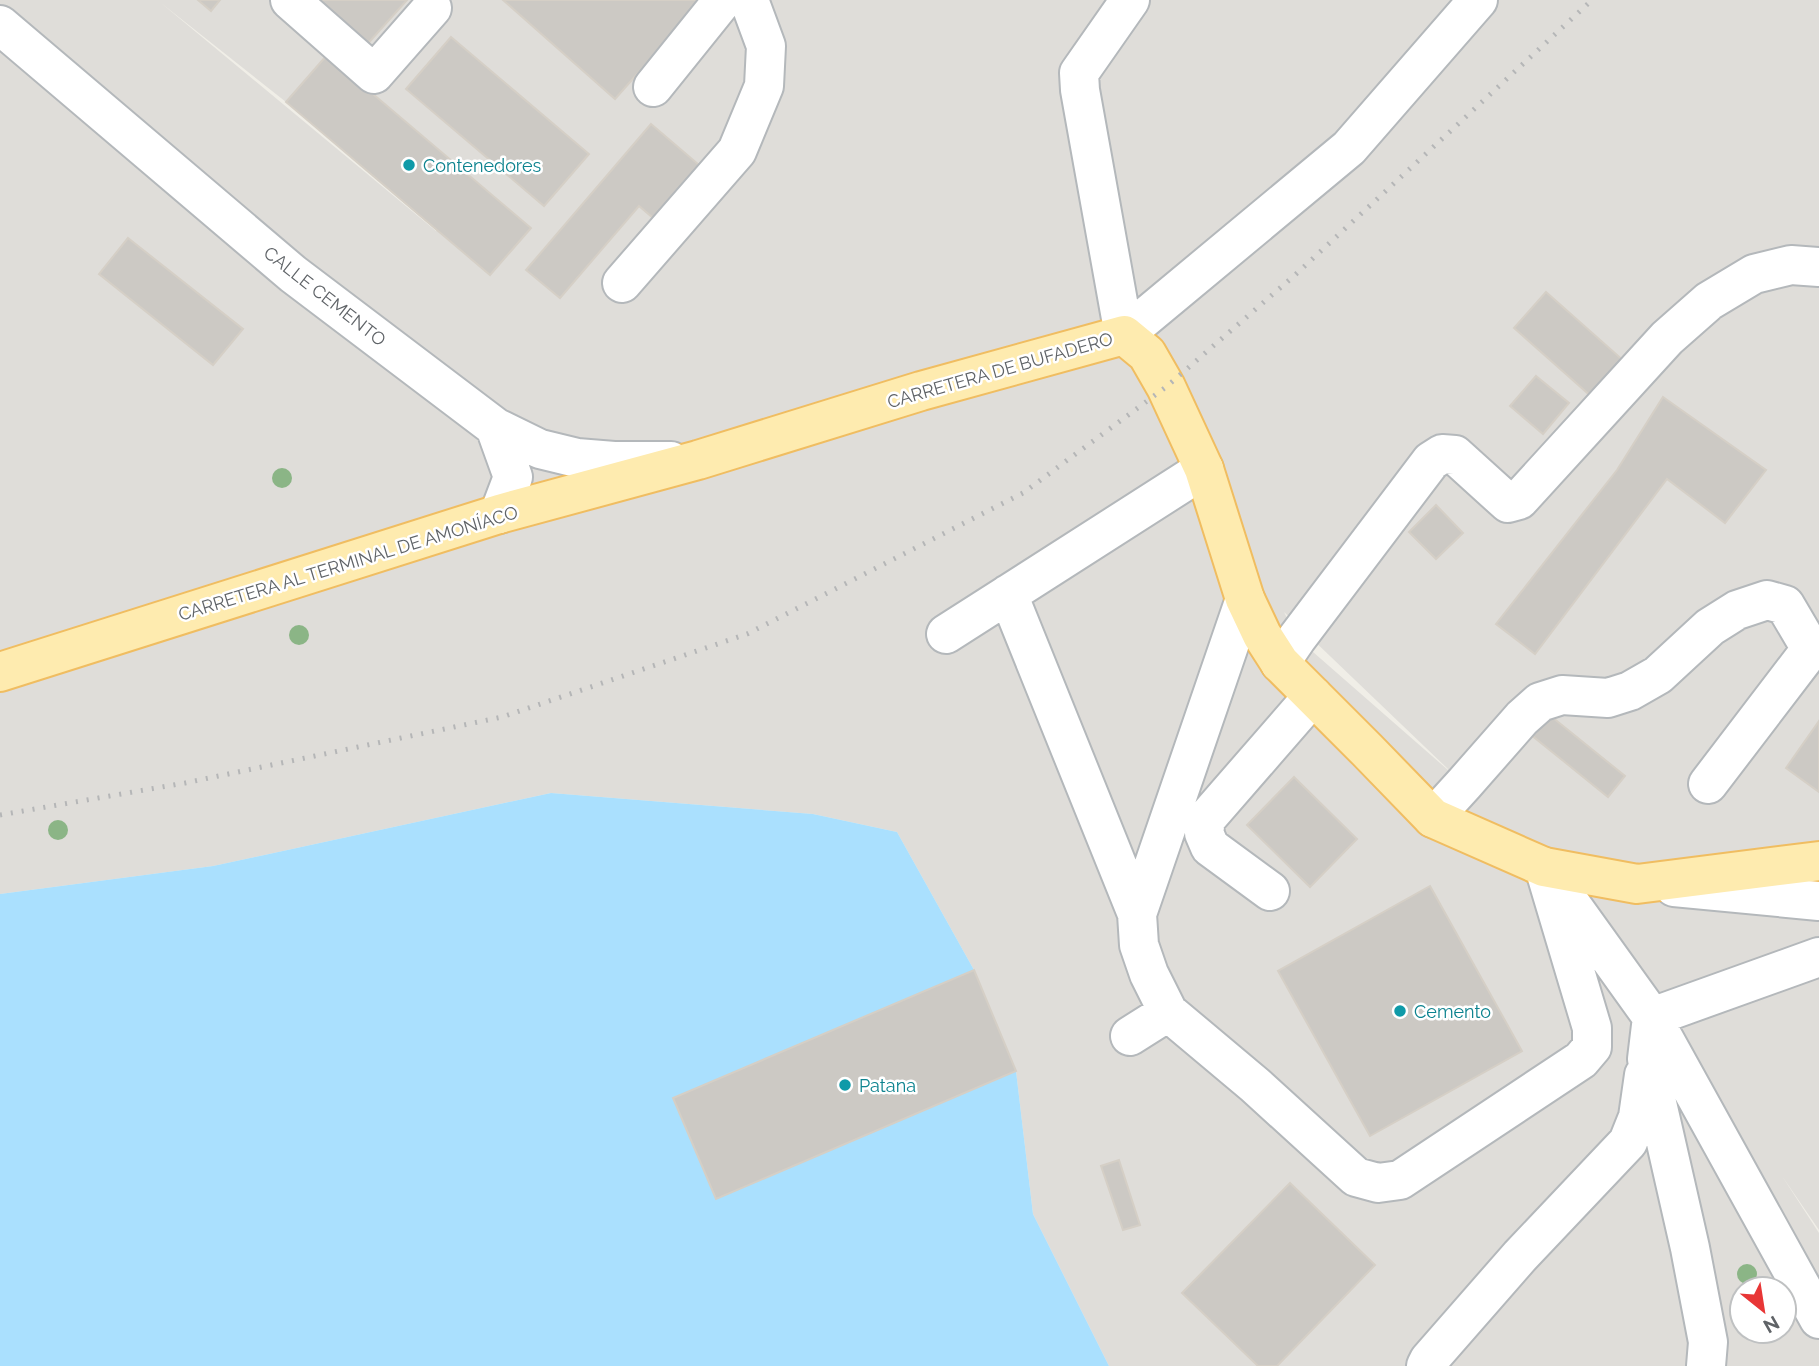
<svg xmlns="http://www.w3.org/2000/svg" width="1819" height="1366" viewBox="0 0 1819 1366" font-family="Raleway,sans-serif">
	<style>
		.industrial { fill: #dfddd9; fill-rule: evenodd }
		.water { fill: #aae0fe }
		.building { fill: #ccc9c4; stroke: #d5cfc6; stroke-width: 2 }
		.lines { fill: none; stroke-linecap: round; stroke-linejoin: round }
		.minor-casing { stroke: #b4b8bb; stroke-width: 42 }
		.major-casing { stroke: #f0bd61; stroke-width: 42 }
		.minor { stroke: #fff; stroke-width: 38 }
		.major { stroke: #feebaf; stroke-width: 38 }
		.rail { stroke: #b5b6b7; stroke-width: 5; stroke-dasharray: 2 9; stroke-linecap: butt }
		.tree { fill: #8bb586 }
		.culture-dot { fill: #0f9aa8; stroke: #fff; stroke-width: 2.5 }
		.labels { text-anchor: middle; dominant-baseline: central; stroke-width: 5; stroke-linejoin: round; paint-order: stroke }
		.culture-label { font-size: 18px; fill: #0d838f; stroke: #fff; text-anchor: start }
		.street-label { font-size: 18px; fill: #5f6367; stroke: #fff }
	</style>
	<rect width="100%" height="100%" fill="#f0eee7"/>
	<path class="industrial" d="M 0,0 L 1819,0 L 1819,1230 L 1782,1176 L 1819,1233 L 1819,1366 L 1109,1366 L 1033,1214 L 1016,1071 L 974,970 L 897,832 L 813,814 L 551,793 L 213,866 L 0,894 ZM 161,3 L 286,102 L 437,231 L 436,231 ZM 1284,612 L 1448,769 L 1448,770 L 1297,638 ZM 1742,1289 L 1784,1289 L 1784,1331 L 1742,1331 Z"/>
	<path class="water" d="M 551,793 L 813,814 L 897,832 L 974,970 L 1016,1071 L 1033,1214 L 1109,1366 L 0,1366 L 0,894 L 213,866 Z"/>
	<path class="building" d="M 198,0 L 220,0 L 211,11 Z
		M 305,0 L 407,0 L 362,50 Z
		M 503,0 L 703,0 L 615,99 Z
		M 451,37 L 589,154 L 544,206 L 406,89 Z
		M 327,55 L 531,228 L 490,275 L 286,102 Z
		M 651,124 L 705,170 L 659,223 L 639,206 L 560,298 L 526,270 Z
		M 128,238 L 243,329 L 213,365 L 99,274 Z
		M 1546,292 L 1625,362 L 1593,398 L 1514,328 Z
		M 1536,376 L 1569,403 L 1543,434 L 1510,406 Z
		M 1663,397 L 1766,470 L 1725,523 L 1667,479 L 1535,654 L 1496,624 L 1617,470 Z
		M 1436,505 L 1463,533 L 1436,559 L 1409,532 Z
		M 1547,713 L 1625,776 L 1608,797 L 1530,734 Z
		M 1819,721 L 1819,792 L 1786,768 Z
		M 1294,777 L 1357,839 L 1310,887 L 1247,825 Z
		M 1430,886 L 1522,1051 L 1370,1136 L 1278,971 Z
		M 974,970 L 1016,1071 L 716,1199 L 673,1098 Z
		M 1119,1160 L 1140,1225 L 1123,1230 L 1101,1166 Z
		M 1290,1183 L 1375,1265 L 1277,1366 L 1258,1366 L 1182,1293 Z"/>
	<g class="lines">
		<defs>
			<path id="minor" d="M 290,0 L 374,74 L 432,8
				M 1130,0 L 1079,73 L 1080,90 L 1124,335 L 1349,148 L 1478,0
				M 0,25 L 293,274 L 495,427 L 540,449 L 577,458 L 614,461 L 671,461
				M 653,87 L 723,0
				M 622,283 L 737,151 L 764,86 L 766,46 L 749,0
				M 495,427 L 513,477 L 499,514
				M 1008,594 L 1137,914
				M 946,634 L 1204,469
				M 1280,663 L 1297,638 L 1431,461 L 1442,454 L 1455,455 L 1508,503 L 1519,500 L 1667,338 L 1709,301 L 1754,274 L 1791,265 L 1819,267
				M 1433,818 L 1464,784 L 1522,718 L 1540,702 L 1562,695 L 1608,698 L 1630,691 L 1658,675 L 1710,627 L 1737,610 L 1767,600 L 1785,605 L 1811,649 L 1708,784
				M 1674,887 L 1819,901
				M 1270,891 L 1210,847 L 1204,833 L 1206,819 L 1313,696
				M 1563,893 L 1652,1017 L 1647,1059 L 1690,1248 L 1708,1342 L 1706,1366
				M 1819,957 L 1652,1017 L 1819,1319
				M 1168,1012 L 1149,974 L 1139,945 L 1137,914 L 1245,599
				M 1130,1036 L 1168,1012 L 1255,1085 L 1356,1177 L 1378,1183 L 1400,1180 L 1581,1060 L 1592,1047 L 1592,1028 L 1544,867
				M 1426,1366 L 1429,1360 L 1520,1256 L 1628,1142 L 1638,1117 L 1644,1075"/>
			<path id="major" d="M 0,672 L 499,514 L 698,460 L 921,391 L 1124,335 L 1147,354 L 1166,387 L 1204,469 L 1245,599 L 1262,635 L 1280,663 L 1367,750 L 1433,818 L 1544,867 L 1637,884 L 1819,861"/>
		</defs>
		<use href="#minor" class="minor-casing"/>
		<use href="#major" class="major-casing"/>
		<use href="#minor" class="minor"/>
		<use href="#major" class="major"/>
		<path class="rail" d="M 0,815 L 185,783 L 502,717 L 747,634 L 1023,493 L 1166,387 L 1295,275 L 1592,0"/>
	</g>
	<g class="tree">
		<circle cx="282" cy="478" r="10"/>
		<circle cx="299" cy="635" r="10"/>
		<circle cx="58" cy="830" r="10"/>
		<circle cx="1747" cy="1274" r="10"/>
	</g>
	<g class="culture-dot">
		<circle cx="409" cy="165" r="7"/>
		<circle cx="1400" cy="1011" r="7"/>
		<circle cx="845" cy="1085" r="7"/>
	</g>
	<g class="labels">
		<g class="culture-label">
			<text x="423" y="165">Contenedores</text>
			<text x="1414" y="1011">Cemento</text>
			<text x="859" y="1085">Patana</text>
		</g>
		<g class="street-label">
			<text transform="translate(325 296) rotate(38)">CALLE CEMENTO</text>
			<text transform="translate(1000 370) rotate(-16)">CARRETERA DE BUFADERO</text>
			<text transform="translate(348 563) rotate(-17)">CARRETERA AL TERMINAL DE AMONÍACO</text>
		</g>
	</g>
	<g transform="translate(1763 1310) rotate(150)"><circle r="33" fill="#ffffff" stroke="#bfc1c2" stroke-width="2"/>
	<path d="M0-5L12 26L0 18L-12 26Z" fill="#e83636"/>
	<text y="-10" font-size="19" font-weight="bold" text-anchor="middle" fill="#5f6367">N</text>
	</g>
</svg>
